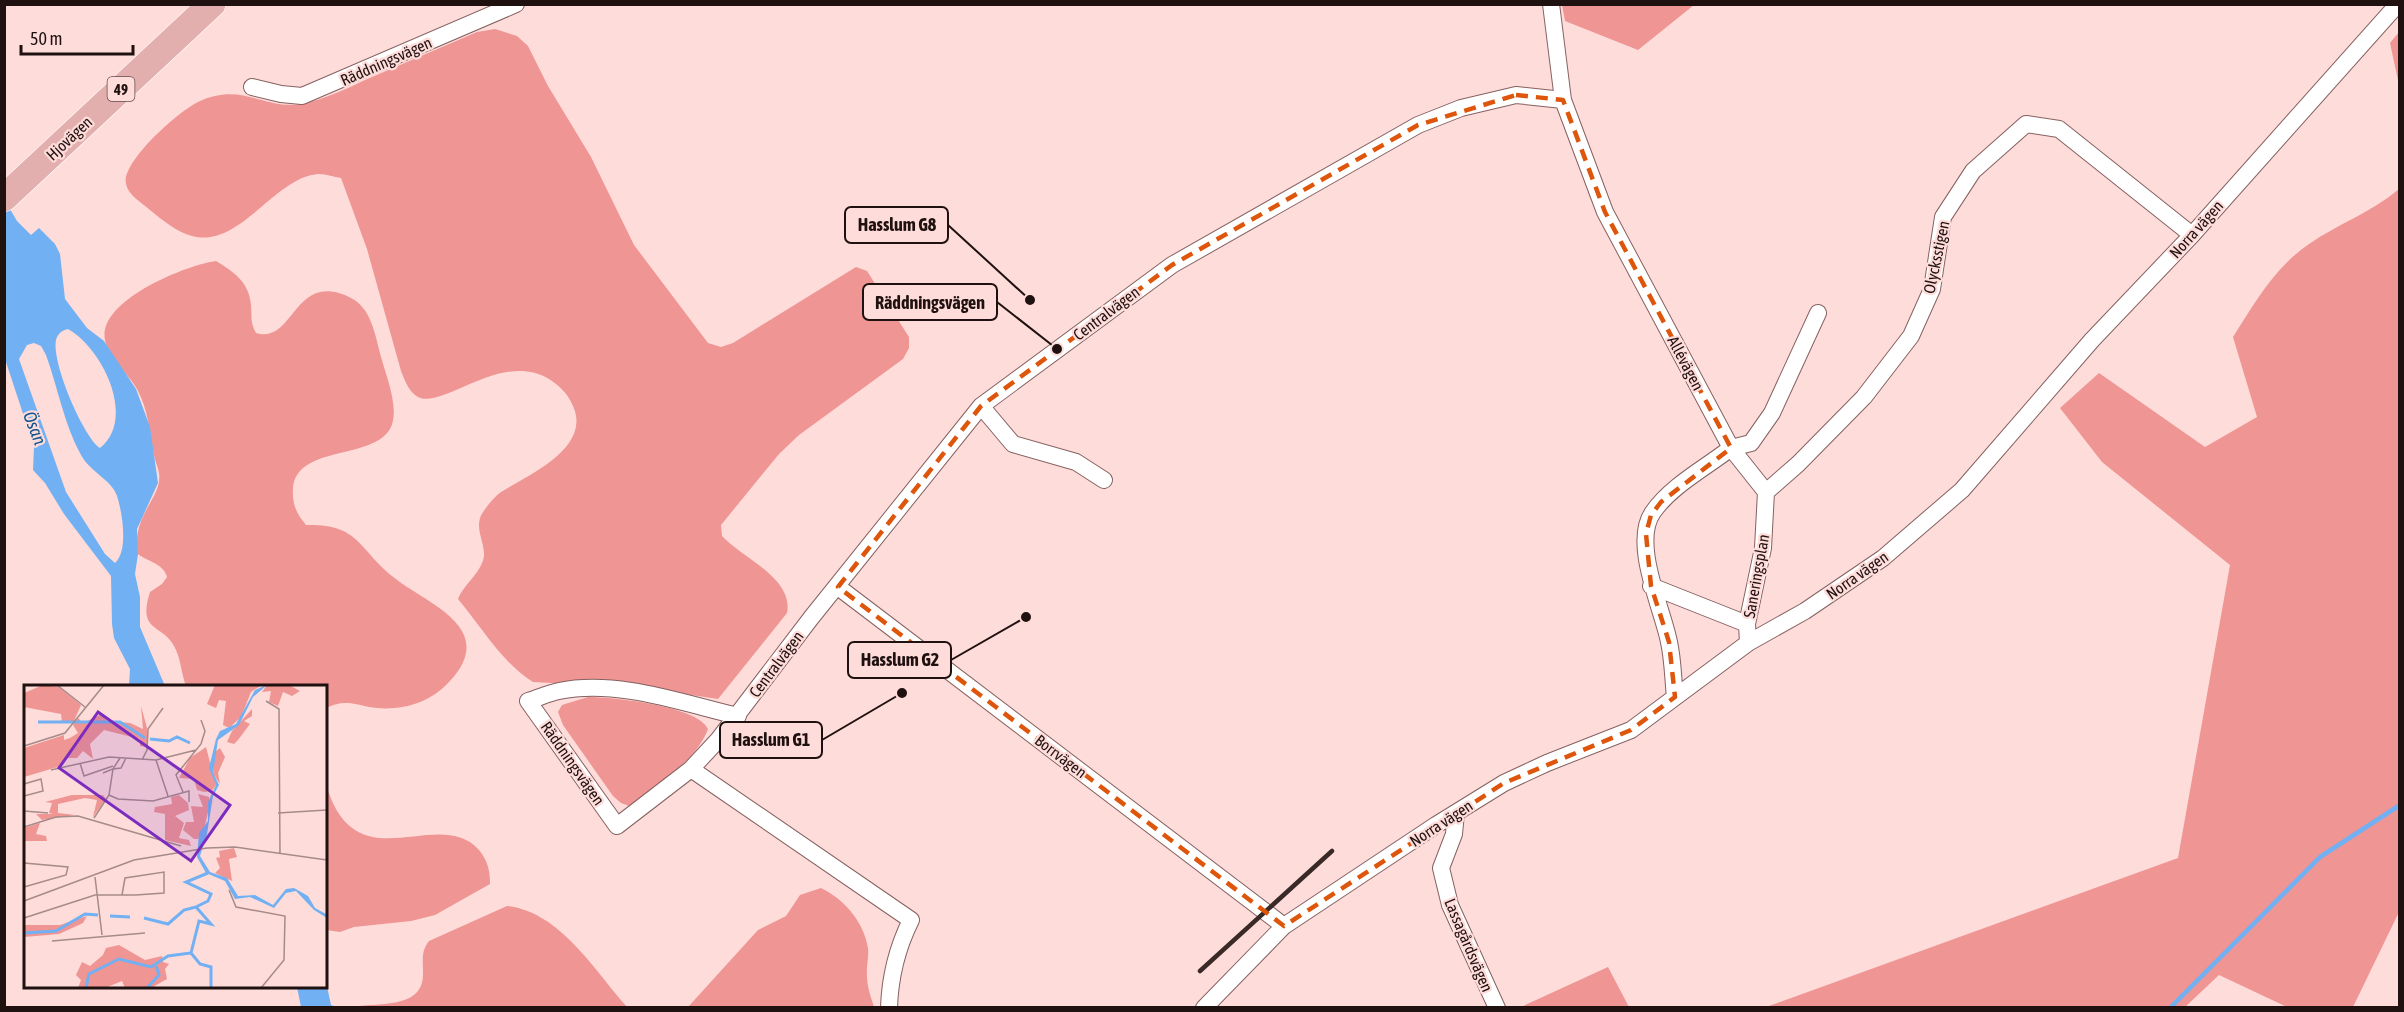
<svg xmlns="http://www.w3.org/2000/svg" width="2404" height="1012" viewBox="0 0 2404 1012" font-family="'Asap Condensed',sans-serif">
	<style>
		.green { fill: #ef9593 }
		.water { fill: #71b0f2; fill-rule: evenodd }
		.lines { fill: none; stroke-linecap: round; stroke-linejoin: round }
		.stream { stroke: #71b0f2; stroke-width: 4.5 }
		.street-casing { stroke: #856160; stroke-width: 18 }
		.primary-casing { stroke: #fff; stroke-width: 28 }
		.street { stroke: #fff; stroke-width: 16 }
		.primary { stroke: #e3afae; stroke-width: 27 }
		.rail { stroke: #392927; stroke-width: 4.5 }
		.marked { fill: none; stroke: #de550c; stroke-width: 4.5; stroke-dasharray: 12 8; stroke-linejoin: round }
		.labels { text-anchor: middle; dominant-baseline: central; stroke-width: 4.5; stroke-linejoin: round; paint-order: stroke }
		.shield { fill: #fedcda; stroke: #624e4d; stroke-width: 1.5 }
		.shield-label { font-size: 15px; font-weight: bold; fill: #1f1110 }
		.street-label { font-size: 16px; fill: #1f1110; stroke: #fedcda }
		.water-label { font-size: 18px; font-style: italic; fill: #105590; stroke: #fedcda }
		.inset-river { fill: none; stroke: #71b0f2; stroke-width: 3 }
		.inset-road { fill: none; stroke: #a58b89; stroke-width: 1.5 }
		.view { fill: #7b2cbf; fill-opacity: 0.15; stroke: #7b2cbf; stroke-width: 3 }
		.inset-edge { fill: none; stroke: #1f1110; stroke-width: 3 }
		.leader { fill: none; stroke: #1f1110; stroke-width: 2 }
		.callout-dot { fill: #1f1110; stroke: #fedcda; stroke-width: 2 }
		.callout { fill: #fedcda; stroke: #1f1110; stroke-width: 2 }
		.callout-label { font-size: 18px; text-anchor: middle; font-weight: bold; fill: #1f1110 }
	</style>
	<rect width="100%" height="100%" fill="#fedcda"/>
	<path class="green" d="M 1562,5 L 1562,4 L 1694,5 L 1638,50 L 1565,21 Z
		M 495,29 L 517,36 L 528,46 L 548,86 L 591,157 L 634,245 L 708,343 L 721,347 L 733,343 L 856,267 L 867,271 L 909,337 L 909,348 L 903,359 L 799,435 L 779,454 L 721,525 L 722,536 C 742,558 794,578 787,613 L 718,699 L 645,688 L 533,682 C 502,663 481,626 458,599 C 464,584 482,572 484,556 C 485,541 473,527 483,512 C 488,505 494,497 501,492 C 528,475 592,448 573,406 C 568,394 560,386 549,379 C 501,350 443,410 418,397 C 409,392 405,381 401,371 L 367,249 L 341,178 C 334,177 326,174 319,174 C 275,176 240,249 192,236 C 177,232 162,220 150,210 C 142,203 128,195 126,184 C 121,162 179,111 198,102 C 242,81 263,110 300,104 C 325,100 349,87 372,77 C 407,62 442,47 477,32 Z
		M 2399,32 L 2399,85 L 2390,43 Z
		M 2399,189 L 2399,912 L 2353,1007 L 2287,1007 L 2219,975 L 2185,1007 L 1766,1007 L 2178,858 L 2230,565 L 2102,462 L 2060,408 L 2099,373 L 2205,447 L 2257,417 L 2233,337 C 2254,304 2275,267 2309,244 C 2338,224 2372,212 2399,189 Z
		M 216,261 C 234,272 249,282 251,305 C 252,317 250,322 256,333 C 295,345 293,269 351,298 C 371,308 375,334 380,353 C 385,374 401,409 390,429 C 372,460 297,445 293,488 C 292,504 296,513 306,525 C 359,524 357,547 392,576 C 424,603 501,627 449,682 C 429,704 398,712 369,707 C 352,703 343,700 326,708 L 326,686 L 186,686 C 181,673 181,658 174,646 C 162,623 137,633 150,592 L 162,584 L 167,577 C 163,563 148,562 138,554 C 131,514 163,498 159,473 C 158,467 155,461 154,455 C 149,432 149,411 137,389 C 128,373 108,358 105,340 C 97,301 186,265 216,261 Z
		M 588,697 C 612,697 698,706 708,729 C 696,761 656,787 629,806 L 621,803 L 613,796 L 563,725 L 558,712 L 562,705 Z
		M 326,784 C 331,801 339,820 355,830 C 392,854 448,815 479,850 C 488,861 490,871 490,884 L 435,915 L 411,921 L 354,927 L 340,932 L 326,930 Z
		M 821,888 C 844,899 864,922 868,948 C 869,958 866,967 867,976 C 867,987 871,997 874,1007 L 688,1007 L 758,930 L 786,916 L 800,895 Z
		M 507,906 C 560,912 594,970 627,1007 L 351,1007 C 377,1002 424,1010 423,973 C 423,960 421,951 429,941 Z
		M 1608,967 L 1629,1007 L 1521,1007 Z"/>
	<path class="water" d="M 4,199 L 17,221 L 31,235 L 39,228 L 55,244 L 60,254 L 65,299 L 87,328 L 104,341 L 136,389 L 150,427 L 158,483 L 137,529 L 138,554 L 135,574 L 140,597 L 140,627 L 165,686 L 129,686 L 130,669 L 114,638 L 112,624 L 111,576 L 64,514 L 45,483 L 33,470 L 34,447 L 5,359 ZM 68,329 C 102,348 137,418 100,448 C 83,437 48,355 57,337 C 60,332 63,330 68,329 ZM 34,343 L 41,346 L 46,355 C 58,388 64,424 81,455 C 90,472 112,480 117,496 C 122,511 129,551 115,563 L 105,554 L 66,492 L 19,359 L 27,345 Z
		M 326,982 L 331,1005 L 337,1007 L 301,1007 L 297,987 L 326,986 Z"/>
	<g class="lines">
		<path class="stream" d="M 2170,1008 L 2320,857 L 2400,805"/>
		<defs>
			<path id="street" d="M 1551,4 L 1563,100 L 1605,212 L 1731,448 C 1705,468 1671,486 1653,512 C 1631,543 1663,610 1669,642 C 1673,660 1673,679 1675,697
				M 252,87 L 281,94 L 302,96 L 516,4
				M 981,406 L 1013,444 L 1076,462 L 1104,480
				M 1731,448 L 1766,492 L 1763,548 L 1747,624 L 1748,643
				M 1731,448 L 1751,443 L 1772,413 L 1818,313
				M 1766,492 L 1798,464 L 1864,397 L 1911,336 L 1932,289 L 1943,217 L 1973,171 L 2026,124 L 2059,129 L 2192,235
				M 1651,586 L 1747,624
				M 838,587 L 1284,926
				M 738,716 C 682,703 617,679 559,691 C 549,693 538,698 528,701 L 617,826 L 691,769 L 718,740 L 811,618 L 981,406 L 1172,265 L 1418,125 L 1461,108 L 1516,95 L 1563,100
				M 691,769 L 911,920 C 897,948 890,976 889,1008
				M 1456,813 L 1454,834 L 1441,868 L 1450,905 L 1497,1008
				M 1204,1008 L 1284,926 L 1436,825 L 1504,783 L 1547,763 L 1631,730 L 1748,643 L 1805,611 L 1883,558 L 1962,490 L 2092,340 L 2192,235 L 2398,4"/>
			<path id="primary" d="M 4,198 L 212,4"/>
		</defs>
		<use href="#street" class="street-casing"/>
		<use href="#primary" class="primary-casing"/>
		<use href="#street" class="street"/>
		<use href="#primary" class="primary"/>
		<path class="rail" d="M 1200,971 L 1332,851"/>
	</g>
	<path class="marked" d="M 1516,95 L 1563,100 L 1605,212 L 1731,448 L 1661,502 L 1651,515 L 1646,534 L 1651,586 L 1669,642 L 1675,697 L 1631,730 L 1504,783 L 1284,926 L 838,587 L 981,406 L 1172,265 L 1418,125 Z"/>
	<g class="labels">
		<rect class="shield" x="107.5" y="77" width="27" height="24" rx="4.5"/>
		<g class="shield-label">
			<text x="121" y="89">49</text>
		</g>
		<g class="street-label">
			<text transform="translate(386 61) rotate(-24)">Räddningsvägen</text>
			<text transform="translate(69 138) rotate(-43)">Hjovägen</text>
			<text transform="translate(2196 229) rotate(-48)">Norra vägen</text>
			<text transform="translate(1936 257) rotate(-78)">Olycksstigen</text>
			<text transform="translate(1106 313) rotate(-37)">Centralvägen</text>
			<text transform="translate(1686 363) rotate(62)">Allévägen</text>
			<text transform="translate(1857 575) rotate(-35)">Norra vägen</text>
			<text transform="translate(1756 576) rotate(-80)">Saneringsplan</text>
			<text transform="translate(776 664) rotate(-53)">Centralvägen</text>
			<text transform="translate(1061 756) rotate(37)">Borrvägen</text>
			<text transform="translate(573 763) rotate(55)">Räddningsvägen</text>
			<text transform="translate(1441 823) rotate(-33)">Norra vägen</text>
			<text transform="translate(1469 945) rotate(67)">Lassagårdsvägen</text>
		</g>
		<g class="water-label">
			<text transform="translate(35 428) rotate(69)">Ösan</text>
		</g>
	</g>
	<g transform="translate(24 685)">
		<rect width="303" height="303" fill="#fedcda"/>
		<path d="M 19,0 L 35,2 L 57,20 L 50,36 L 38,38 L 37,29 L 0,22 L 0,8 ZM 191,0 L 238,0 L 227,7 L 217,32 L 205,43 L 199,40 L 202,16 L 195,15 L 192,23 L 183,19 ZM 243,0 L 265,0 L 276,6 L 268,11 L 259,7 L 254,21 L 245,17 L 247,6 L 238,7 ZM 117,21 L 123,43 L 123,62 L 116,61 L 116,54 L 80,45 L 66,59 L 69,74 L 59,66 L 53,73 L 41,73 L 37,81 L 0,92 L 0,63 L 40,50 L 40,55 L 46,53 L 54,48 L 49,40 L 54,33 L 59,38 L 78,29 L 83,36 L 106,38 L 119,44 ZM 228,24 L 228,31 L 220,36 L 226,39 L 214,55 L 210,59 L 203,57 L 208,46 ZM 182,62 L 192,100 L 188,106 L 180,107 L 173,105 L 170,94 L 155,93 L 166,73 ZM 196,63 L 201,72 L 194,88 L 196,99 L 189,89 L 191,67 ZM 174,109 L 185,112 L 185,123 L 181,140 L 174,154 L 170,154 L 159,145 L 162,137 L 170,137 L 167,121 L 179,122 ZM 48,110 L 79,110 L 82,114 L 69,132 L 73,115 L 61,113 L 34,119 L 34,128 L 51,130 L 18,135 L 12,129 L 29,129 L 25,128 L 28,118 L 21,117 ZM 155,110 L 164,118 L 165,125 L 151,131 L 160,138 L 155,153 L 165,155 L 167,161 L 141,155 L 141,129 L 130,127 L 131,122 L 148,119 L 147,112 ZM 16,138 L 12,149 L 22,151 L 23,156 L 0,156 L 0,143 ZM 210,163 L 213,172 L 205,174 L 208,196 L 191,188 L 196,183 L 192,173 L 196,172 L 195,166 ZM 63,231 L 59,238 L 35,249 L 0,252 L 0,240 L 36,240 ZM 95,260 L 121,275 L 138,271 L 139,277 L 145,279 L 141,284 L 143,294 L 127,303 L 101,303 L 98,296 L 81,303 L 54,303 L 57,295 L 52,290 L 58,277 L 66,281 L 79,270 L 82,263 Z" fill="#ef9593"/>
		<path d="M 243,0 L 229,12 L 215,40 L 194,55 L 189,88 L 195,100 L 189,111 L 183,149 L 176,171 L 186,187 L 203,193 L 214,211 L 231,210 L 249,220 L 262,204 L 270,203 L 284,211 L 291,223 L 302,229 L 303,233 L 290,225 L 272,206 L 262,208 L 250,223 L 226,212 L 211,214 L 201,196 L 182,188 L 173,172 L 175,148 L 184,136 L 184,117 L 192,100 L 185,83 L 192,54 L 196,46 L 212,39 L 231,5 Z" fill="#71b0f2"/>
		<path class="inset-river" d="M 14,37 L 96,37 L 121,53M 126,54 L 145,56 L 153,52 L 166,58M 86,231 L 106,232M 120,233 L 144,239 L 160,225 L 172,222M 0,248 L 32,246 L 61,229 L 74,230M 167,268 L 176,279 L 187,282 L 187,303M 62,303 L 65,289 L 95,274 L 127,282 L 144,271 L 167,268 L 175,236 L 187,239 L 172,222 L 184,216 L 187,209 L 162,197 L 184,188M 123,303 L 135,290 L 132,281"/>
		<path class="inset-road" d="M 33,0 L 61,22M 242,16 L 255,24 L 256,169M 0,61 L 41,48 L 80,0M 118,75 L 123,65 L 124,44 L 139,23M 132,75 L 144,111M 56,78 L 60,91 L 89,81M 27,85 L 85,72 L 132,75 L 172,65M 79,88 L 89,84 L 96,73M 0,99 L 17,94 L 19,106 L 0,111M 159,107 L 152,90 L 177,59 L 181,46 L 177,35M 85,110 L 94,114 L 129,116 L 165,106 L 165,117M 0,126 L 24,128M 254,128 L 303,125M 70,133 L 85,110 L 89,84 L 97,83 L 102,73M 0,142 L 32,132 L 54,131 L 157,161M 0,178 L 44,182 L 42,190 L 0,202M 71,192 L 78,250M 205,205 L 212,222 L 261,231 L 260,275 L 237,303M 0,216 L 110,175 L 183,163 L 211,162 L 303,175M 0,233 L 71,210 L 112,210 L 140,208 L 140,187 L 101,193 L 98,210M 28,256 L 121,248"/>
		<path class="view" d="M 74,27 L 206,120 L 167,176 L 35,83 Z"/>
		<rect width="303" height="303" class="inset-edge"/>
	</g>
	<path class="leader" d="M1030 300L948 225M1057 349L997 302M1026 617L951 660M902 693L822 740"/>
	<g class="callout-dot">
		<circle cx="1030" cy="300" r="6"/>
		<circle cx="1057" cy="349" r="6"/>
		<circle cx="1026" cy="617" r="6"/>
		<circle cx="902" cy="693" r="6"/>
	</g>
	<g class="callout">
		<rect x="845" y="207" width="103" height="36" rx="6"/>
		<rect x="863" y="284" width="134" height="36" rx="6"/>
		<rect x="848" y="642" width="103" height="36" rx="6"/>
		<rect x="720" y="722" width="102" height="36" rx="6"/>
	</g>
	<g class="callout-label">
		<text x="897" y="231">Hasslum G8</text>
		<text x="930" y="309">Räddningsvägen</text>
		<text x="900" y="666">Hasslum G2</text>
		<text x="771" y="746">Hasslum G1</text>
	</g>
	<rect width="2404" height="1012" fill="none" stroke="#1f1110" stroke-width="12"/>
	<path d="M21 45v9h112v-9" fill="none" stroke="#1f1110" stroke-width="3"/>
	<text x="30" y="45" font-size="18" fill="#1f1110" stroke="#fedcda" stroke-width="4.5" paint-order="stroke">50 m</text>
</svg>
